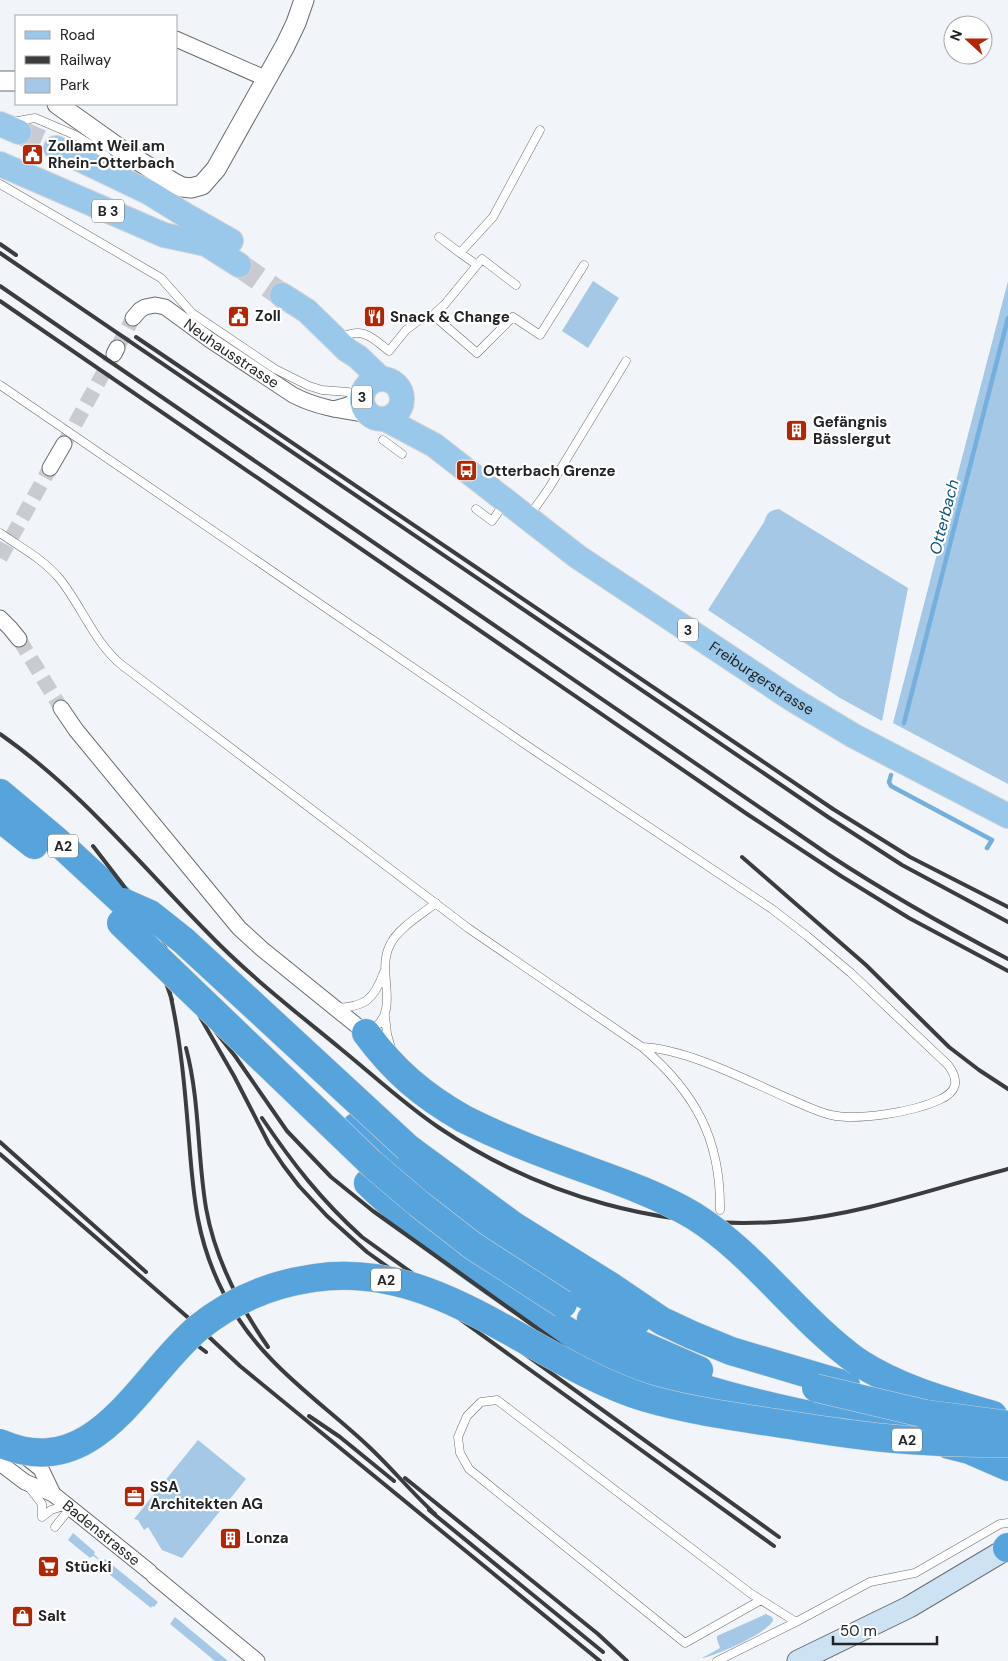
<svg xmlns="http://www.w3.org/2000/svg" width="1008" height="1661" viewBox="0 0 1008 1661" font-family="'DM Sans',sans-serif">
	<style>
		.green { fill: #a4c8e5 }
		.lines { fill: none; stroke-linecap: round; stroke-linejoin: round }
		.stream { stroke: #74afde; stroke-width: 4.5 }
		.minor-tunnel { stroke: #c8cbcf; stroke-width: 15; stroke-dasharray: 15 8; stroke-linecap: butt }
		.primary-tunnel { stroke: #c8cbcf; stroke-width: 24; stroke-dasharray: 24 12; stroke-linecap: butt }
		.service-casing { stroke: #696d70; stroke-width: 9 }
		.minor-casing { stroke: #696d70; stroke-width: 17 }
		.tertiary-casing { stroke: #696d70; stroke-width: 21 }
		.secondary-casing { stroke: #696d70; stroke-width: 23 }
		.primary-casing { stroke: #d3d3d3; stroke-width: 26 }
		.motorway-casing { stroke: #d3d3d3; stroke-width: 29 }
		.service { stroke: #fff; stroke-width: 8 }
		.minor { stroke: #fff; stroke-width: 15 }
		.tertiary { stroke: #fff; stroke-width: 19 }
		.secondary { stroke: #cde3f4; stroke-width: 21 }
		.primary { stroke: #9ac8ea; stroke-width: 24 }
		.motorway { stroke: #57a3dc; stroke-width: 28 }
		.rail { stroke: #3a3c3e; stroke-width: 4 }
		.motorway-bridge-casing { stroke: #d3d3d3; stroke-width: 29; stroke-linecap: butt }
		.motorway-bridge { stroke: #57a3dc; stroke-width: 28 }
		.labels { text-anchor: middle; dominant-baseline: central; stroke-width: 4.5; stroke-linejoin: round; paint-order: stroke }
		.shield { fill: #fff; stroke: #646566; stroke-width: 1 }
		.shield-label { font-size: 14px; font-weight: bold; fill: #222325 }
		.poi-label { font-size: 15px; font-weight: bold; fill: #222325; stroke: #fff; text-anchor: start }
		.street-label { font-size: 15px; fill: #222325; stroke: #fff }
		.water-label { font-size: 16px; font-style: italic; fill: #0b537f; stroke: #fff }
	</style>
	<rect width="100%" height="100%" fill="#f1f5f9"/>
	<path class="green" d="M 593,281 L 619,298 L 588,348 L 562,331 Z
		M 1008,281 L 1008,784 L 893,723 Z
		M 779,509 L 908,588 L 882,721 L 840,698 L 708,610 L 764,522 C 767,513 770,510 779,509 Z
		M 198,1440 L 246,1479 L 182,1558 L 162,1550 L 148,1527 L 144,1530 L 138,1520 L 134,1519 Z
		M 73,1533 L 95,1552 L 94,1554 L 102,1562 L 105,1559 L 158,1602 L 154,1607 L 152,1606 L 151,1608 L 99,1566 L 102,1562 L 93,1556 L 90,1558 L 68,1540 Z
		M 766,1614 L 772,1617 L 773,1620 C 770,1632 715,1656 702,1658 L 720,1648 L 717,1639 L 717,1636 Z
		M 175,1617 L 228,1661 L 215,1661 L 170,1624 Z"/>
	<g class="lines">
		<path class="stream" d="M 904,723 L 1008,318
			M 891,775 L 889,782 L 891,786 L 992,840 L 987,848"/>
		<path class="minor-tunnel" d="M 117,348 L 133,318
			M 64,444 L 114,354
			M 0,558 L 50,468
			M 19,639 L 61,708"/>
		<path class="primary-tunnel" d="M 19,132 L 56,148
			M 239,265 L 282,295"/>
		<defs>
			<path id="service" d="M 12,122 L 35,118 L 75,135 L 99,150 L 120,168
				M 0,184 L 161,278 L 192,313 L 275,369 L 309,386 L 322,390 L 348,392 L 352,395 L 355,401
				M 439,237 L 460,253 L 493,217 L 540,130
				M 460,253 L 477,265
				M 433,315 L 477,353 L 513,317 L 540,335 L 584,265
				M 339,339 C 361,325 373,338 389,351 L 406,330 L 419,320 L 433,315 L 445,304 L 482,259 L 516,285
				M 0,385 L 535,751 L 772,909 L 807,936 L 851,973 L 948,1065 C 960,1081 957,1092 939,1100 C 913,1112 858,1121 831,1115 C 817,1112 804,1105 792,1100 C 748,1081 688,1049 642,1047
				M 383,440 L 402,454
				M 476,509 L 492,521 L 504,504
				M 530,515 L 549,488 L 626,361
				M 0,533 C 20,547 43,559 59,578 C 82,606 94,643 123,666 L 468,928 L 642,1047 C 695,1092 721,1139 720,1210
				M 336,1008 C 366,1007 374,999 384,972
				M 385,1016 L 387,1034 L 391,1048
				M 370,1031 C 403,1011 375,974 390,945 C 397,929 422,914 436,903
				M 29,1487 L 42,1504 L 42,1517
				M 42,1517 L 51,1510 L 67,1505
				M 55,1527 L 70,1508
				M 761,1600 L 685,1643 L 469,1469 L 460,1453 L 458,1437 L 467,1416 L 481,1402 L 497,1400 L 750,1593 L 796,1622 L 870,1582 L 915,1573 L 1000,1524 L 1008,1523
				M 717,1661 L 796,1622"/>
			<g id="minor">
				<path d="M 176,39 L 267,79"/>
				<path id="s1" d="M 133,318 L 140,310 L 145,307 L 155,305 L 165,307 L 210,340 L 293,395 C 318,408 343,411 370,415"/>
				<path d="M 114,354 L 117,348"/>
				<path d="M 334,409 L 348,405 L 362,397"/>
				<path d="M 50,468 L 64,444"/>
				<path d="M 0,618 L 10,628 L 19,639"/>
				<path d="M 61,708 L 76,730 L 239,928 L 262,949 L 366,1033"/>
				<path d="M 21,1453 L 41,1469 L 53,1494"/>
				<path id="s2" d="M 0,1463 L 25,1482 L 53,1494 L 150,1572"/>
				<path d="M 154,1576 L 257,1661"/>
			</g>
			<path id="tertiary" d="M 0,81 L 16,81
				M 57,104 L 123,151 L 174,183 L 182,187 L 191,188 L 202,185 L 216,169 L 285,46 L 296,23 L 304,0"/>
			<path id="secondary" d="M 798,1661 L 909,1607 L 1008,1548"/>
			<g id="primary">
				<path d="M 0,124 L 19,132"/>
				<path d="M 56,148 L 148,192 L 187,216 L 231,241"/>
				<path d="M 0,164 L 164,235 L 206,244 L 239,265"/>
				<path d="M 282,295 L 307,311 L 347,350 L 358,357 L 380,378"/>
				<circle cx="382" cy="399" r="20"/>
				<path id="s3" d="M 385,419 L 434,445 L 578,557 L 792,699 L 854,736 L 1008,816"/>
			</g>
			<path id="motorway" d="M 0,793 L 57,841 L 123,902
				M 0,818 L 34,845
				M 366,1033 C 394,1071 422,1095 464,1119
				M 356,1127 C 403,1169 452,1211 504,1247 C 546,1275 591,1299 637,1321
				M 408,1148 L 514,1226 L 612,1287 L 662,1321 L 692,1335 L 731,1351 L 846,1385
				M 368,1183 C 404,1218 443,1247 484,1276 C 528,1307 573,1338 623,1360 C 692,1389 765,1406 838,1421
				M 591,1319 L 635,1342 L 699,1370
				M 858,1362 C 900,1389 945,1401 993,1415
				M 821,1410 L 921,1431
				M 949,1445 L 969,1450 L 1008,1467
				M 1007,1548 L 1008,1547"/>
		</defs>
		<use href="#service" class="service-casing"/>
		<use href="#minor" class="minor-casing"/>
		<use href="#tertiary" class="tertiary-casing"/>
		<use href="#secondary" class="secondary-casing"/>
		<use href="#primary" class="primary-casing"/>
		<use href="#motorway" class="motorway-casing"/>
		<use href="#service" class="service"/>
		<use href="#minor" class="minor"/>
		<use href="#tertiary" class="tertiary"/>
		<use href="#secondary" class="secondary"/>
		<use href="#primary" class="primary"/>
		<use href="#motorway" class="motorway"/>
		<path class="rail" d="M 0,244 L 16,255
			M 0,253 L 828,817 L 902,865 L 1008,922
			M 0,286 L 829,855 C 887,893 947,927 1008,959
			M 0,301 L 747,814 L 841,876 L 909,918 L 1008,971
			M 136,337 L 833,809 L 910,857 L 1008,907
			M 0,734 C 79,789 139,863 206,931 C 247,974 295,1011 341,1049 C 373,1075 404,1104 438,1127 C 540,1196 665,1232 788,1221 C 864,1214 935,1188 1008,1169
			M 93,846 L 123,885 L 165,947 L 193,1003 L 235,1056 L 287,1131 L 331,1177 L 373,1211 L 580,1359
			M 742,857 L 866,965 L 949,1047 L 979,1070 L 1008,1089
			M 155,951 L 172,1000
			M 170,993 C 181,1042 185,1090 189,1140 C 191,1166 193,1193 198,1219 C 208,1271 233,1320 270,1358 C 299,1389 335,1415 366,1444 C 390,1466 411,1492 435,1514
			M 199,1015 L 234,1076 L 269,1144 L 283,1165 L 299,1186 L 327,1216 L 367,1252 L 774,1546
			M 186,1048 C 200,1101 197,1154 206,1208 C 215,1259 239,1305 268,1347
			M 262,1118 C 293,1164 321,1200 362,1237 L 779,1537
			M 0,1142 L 146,1272
			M 0,1154 L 192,1321 L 240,1366 L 600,1661
			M 194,1343 L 206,1352
			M 309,1416 L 340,1437 L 394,1481
			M 405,1478 L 598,1634 L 627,1661
			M 429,1510 L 603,1652"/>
		<defs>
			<path id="motorway-bridge" d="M 123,902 L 150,914 L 184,941 L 408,1148
				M 121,923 L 372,1164 L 419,1204 L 473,1246 L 563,1304
				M 464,1119 C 494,1134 525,1147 558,1159 C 603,1176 652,1191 694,1216 C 756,1255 798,1319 858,1362
				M 816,1388 L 926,1414 L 1008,1425
				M 0,1443 C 95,1485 139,1378 198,1328 C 231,1301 272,1284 314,1278 C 440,1259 533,1363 646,1398 C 691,1411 737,1417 782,1424 C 829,1431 877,1439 925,1441 C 953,1443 980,1443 1008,1443"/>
		</defs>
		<use href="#motorway-bridge" class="motorway-bridge-casing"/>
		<use href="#motorway-bridge" class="motorway-bridge"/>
	</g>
	<defs>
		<symbol id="civic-square" viewBox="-11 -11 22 22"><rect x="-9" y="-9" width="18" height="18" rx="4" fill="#b22604" stroke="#fff"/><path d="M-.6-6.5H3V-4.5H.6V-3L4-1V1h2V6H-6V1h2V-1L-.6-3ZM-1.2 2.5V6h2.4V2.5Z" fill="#fff"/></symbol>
		<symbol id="restaurant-square" viewBox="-11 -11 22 22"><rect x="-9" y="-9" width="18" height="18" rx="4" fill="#b22604" stroke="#fff"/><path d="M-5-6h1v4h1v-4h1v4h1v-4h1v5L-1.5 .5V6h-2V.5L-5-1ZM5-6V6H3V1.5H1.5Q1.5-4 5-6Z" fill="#fff"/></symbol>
		<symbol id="building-square" viewBox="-11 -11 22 22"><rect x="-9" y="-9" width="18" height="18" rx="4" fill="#b22604" stroke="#fff"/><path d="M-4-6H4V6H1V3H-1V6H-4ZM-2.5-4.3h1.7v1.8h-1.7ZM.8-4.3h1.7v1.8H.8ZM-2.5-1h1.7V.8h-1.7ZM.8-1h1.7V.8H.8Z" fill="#fff"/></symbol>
		<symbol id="bus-square" viewBox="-11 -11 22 22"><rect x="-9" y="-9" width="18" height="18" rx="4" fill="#b22604" stroke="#fff"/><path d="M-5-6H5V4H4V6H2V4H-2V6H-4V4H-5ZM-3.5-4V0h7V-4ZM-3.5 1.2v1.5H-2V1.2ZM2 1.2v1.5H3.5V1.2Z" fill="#fff"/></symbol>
		<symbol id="office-square" viewBox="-11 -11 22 22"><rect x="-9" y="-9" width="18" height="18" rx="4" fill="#b22604" stroke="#fff"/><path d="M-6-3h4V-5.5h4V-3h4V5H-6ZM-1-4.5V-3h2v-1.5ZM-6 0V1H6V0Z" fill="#fff"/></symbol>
		<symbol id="supermarket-square" viewBox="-11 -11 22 22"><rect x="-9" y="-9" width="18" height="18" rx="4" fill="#b22604" stroke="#fff"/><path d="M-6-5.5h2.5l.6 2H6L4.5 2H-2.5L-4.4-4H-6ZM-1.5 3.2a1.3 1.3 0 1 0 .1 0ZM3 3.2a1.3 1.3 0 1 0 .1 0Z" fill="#fff"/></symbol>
		<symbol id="shop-square" viewBox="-11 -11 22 22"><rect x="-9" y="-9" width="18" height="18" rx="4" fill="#b22604" stroke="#fff"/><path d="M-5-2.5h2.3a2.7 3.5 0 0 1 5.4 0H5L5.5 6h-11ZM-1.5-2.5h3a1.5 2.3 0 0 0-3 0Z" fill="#fff"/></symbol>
	</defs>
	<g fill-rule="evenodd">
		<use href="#civic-square" x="20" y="142" width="25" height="25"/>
		<use href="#civic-square" x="226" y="304" width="25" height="25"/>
		<use href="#restaurant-square" x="362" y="304" width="25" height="25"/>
		<use href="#building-square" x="784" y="418" width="25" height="25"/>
		<use href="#bus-square" x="454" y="458" width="25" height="25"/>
		<use href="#office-square" x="122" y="1484" width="25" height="25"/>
		<use href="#building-square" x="218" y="1526" width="25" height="25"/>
		<use href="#supermarket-square" x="36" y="1554" width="25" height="25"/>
		<use href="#shop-square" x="10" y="1604" width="25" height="25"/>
	</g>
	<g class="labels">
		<g class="shield">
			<rect x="92" y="199.5" width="32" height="23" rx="4"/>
			<rect x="352" y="385.5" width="20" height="23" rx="4"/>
			<rect x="678" y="618.5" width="20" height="23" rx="4"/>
			<rect x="48" y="834.5" width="30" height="23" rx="4"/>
			<rect x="371" y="1268.5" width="30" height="23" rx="4"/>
			<rect x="892" y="1428.5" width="30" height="23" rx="4"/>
		</g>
		<g class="shield-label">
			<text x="108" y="211">B 3</text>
			<text x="362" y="397">3</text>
			<text x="688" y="630">3</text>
			<text x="63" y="846">A2</text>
			<text x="386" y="1280">A2</text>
			<text x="907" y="1440">A2</text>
		</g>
		<g class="poi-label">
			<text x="48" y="146">Zollamt Weil am<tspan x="48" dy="17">Rhein-Otterbach</tspan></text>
			<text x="255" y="316">Zoll</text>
			<text x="390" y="317">Snack &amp; Change</text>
			<text x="813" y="422">Gefängnis<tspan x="813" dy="17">Bässlergut</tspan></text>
			<text x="483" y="471">Otterbach Grenze</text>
			<text x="150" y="1487">SSA<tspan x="150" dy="17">Architekten AG</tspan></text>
			<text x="246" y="1538">Lonza</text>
			<text x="65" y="1567">Stücki</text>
			<text x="38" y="1616">Salt</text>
		</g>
		<g class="street-label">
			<text stroke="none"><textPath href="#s1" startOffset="118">Neuhausstrasse</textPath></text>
			<text stroke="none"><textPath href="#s3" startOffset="458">Freiburgerstrasse</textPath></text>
			<text stroke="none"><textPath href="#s2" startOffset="124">Badenstrasse</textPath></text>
		</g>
		<g class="water-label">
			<text transform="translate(944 517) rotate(-76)">Otterbach</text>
		</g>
	</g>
	<rect x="15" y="15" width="162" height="90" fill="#ffffff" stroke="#a7a7a8"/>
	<rect x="25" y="31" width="25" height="8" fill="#9ac8ea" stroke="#a7a7a8"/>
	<text x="60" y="40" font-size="15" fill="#222325">Road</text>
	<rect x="25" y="56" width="25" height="8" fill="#3a3c3e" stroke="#a7a7a8"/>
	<text x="60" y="65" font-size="15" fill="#222325">Railway</text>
	<rect x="25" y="78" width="25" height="15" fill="#a4c8e5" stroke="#a7a7a8"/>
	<text x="60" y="90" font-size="15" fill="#222325">Park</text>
	<g transform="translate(968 40) rotate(291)"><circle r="24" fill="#ffffff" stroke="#a7a7a8"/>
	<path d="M0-4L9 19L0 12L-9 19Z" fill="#b22604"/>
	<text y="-8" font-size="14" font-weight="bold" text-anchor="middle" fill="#222325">N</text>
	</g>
	<path d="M833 1636v8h104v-8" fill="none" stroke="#222325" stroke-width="2.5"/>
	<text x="840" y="1636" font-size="15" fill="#222325" stroke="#ffffff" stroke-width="4" paint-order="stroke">50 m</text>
</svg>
